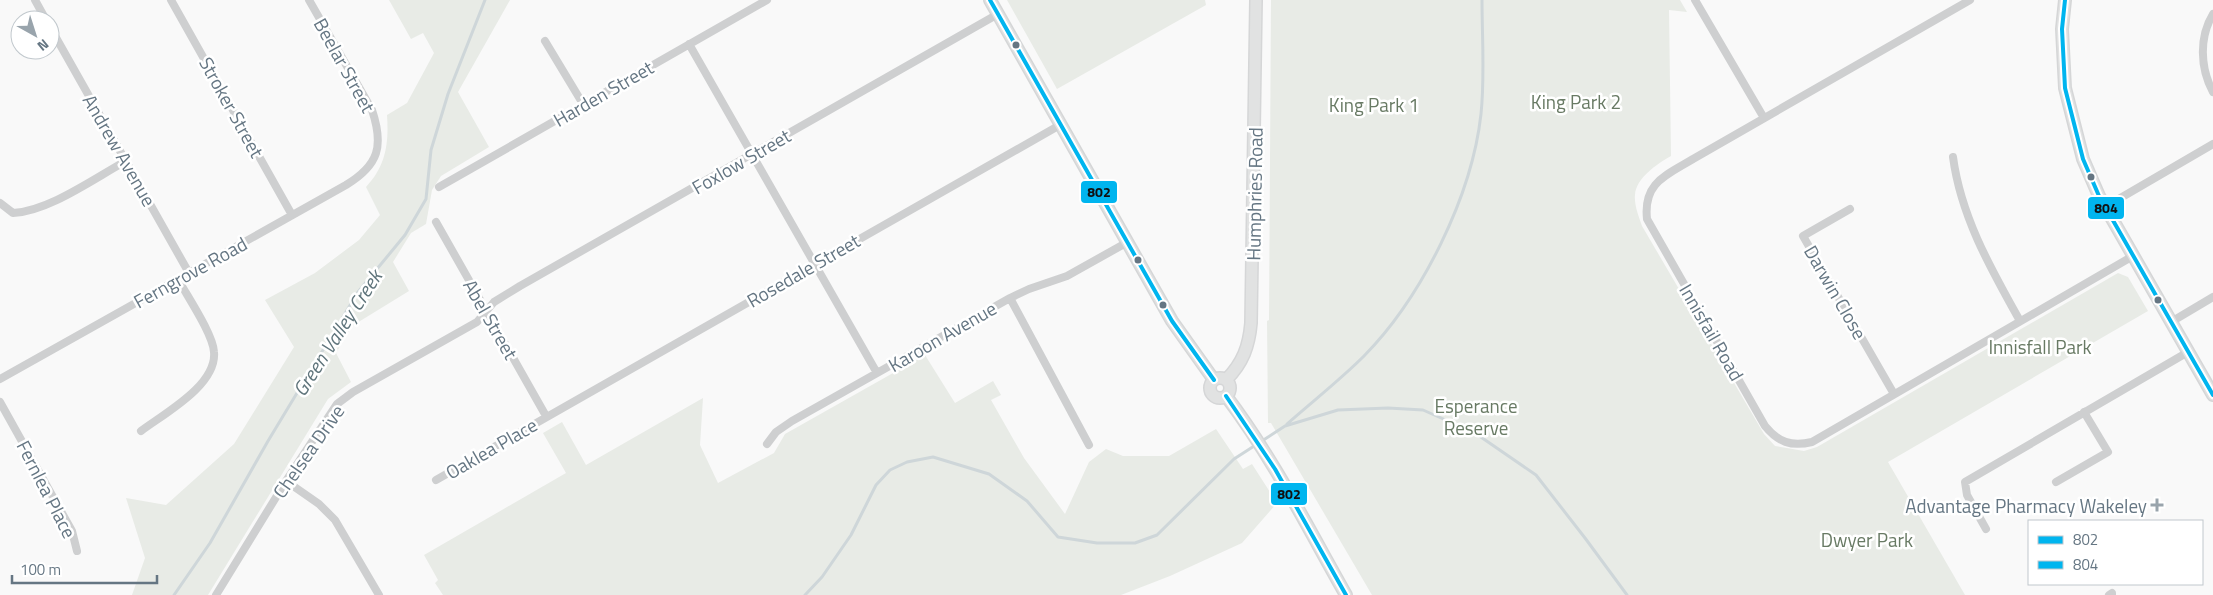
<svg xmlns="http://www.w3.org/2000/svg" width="2213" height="595" viewBox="0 0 2213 595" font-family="'Titillium Web',sans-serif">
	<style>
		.green { fill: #e8ebe6 }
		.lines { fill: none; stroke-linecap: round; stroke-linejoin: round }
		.stream { stroke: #ced6d9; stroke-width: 3 }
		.secondary-casing { stroke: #d5d6d7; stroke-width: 14 }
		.street { stroke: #cecfd0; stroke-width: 8 }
		.secondary { stroke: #e1e2e2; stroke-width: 11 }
		.bus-1-casing { stroke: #fff; stroke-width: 8 }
		.bus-2-casing { stroke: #fff; stroke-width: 8 }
		.bus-1 { stroke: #00b5ef; stroke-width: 4 }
		.bus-2 { stroke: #00b5ef; stroke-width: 4 }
		.bus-dot { fill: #657683; stroke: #fff; stroke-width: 2 }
		.poi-dot { fill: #99a4ac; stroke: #fff; stroke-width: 2 }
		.labels { text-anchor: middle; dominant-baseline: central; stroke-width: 5; stroke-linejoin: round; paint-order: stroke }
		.street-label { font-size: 19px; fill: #657683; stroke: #fff }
		.park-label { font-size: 19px; fill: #687a64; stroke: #fff }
		.poi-label { font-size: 19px; fill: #657683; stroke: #fff; text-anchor: end }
		.water-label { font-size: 20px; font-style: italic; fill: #60757c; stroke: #fff }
		.line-badge { stroke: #fff; stroke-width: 2 }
		.pale-badge-label { font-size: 14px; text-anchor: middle; font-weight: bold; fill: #111 }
	</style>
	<rect width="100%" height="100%" fill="#f9f9f9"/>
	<path class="green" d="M 389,0 L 510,0 L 458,92 L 489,147 L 441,176 L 432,190 L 426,224 L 411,233 L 393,262 L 409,291 L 352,326 L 336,353 L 351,382 L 328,399 L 208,595 L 132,595 L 145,558 L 126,498 L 166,505 L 234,444 L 294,347 L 265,300 L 315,273 L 359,240 L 380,215 L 366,187 C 386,166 389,143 387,115 L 407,103 L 434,53 L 423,33 L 411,39 Z
		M 1007,0 L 1205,0 L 1206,5 L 1057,89 Z
		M 1271,0 L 1680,0 L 1687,12 L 1669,10 L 1671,156 C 1657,164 1636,178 1635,195 C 1634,205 1639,217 1642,226 L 1764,434 L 1775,446 L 1804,451 L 1817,447 L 2118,273 L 2128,277 L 2148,311 L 1888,462 L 1965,595 L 1372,595 L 1271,423 L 1268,423 L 1267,321 L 1269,320 Z
		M 925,355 L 955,403 L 993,381 L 1001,395 L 991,400 L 1024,458 L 1065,514 L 1089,462 L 1106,449 L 1123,456 L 1169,456 L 1216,429 L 1243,469 L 1252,464 L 1277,503 L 1242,543 L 1170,576 L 1121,595 L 443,595 L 435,583 L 438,580 L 424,555 L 566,473 L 543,433 L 562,422 L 586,465 L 703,398 L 700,445 L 718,483 L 774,453 L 785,434 Z"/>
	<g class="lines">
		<path class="stream" d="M 1287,424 C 1313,401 1340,380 1364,356 C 1422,297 1472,196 1481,114 C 1485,77 1482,37 1482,0
			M 174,595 L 210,543 L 268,441 L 358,292 L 405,235 L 426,199 L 431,150 L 448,94 L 485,0
			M 805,595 L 822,577 L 851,535 L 876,485 L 890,470 L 907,462 L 933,457 L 989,474 L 1027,501 L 1058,537 L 1097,543 L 1135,543 L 1157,535 L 1234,459 L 1285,426 L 1338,410 L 1388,408 L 1423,410 L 1475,433 L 1536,475 L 1585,538 L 1627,595"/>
		<defs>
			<path id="secondary" d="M 990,0 L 1172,321 L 1214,380
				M 2065,0 L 2062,29 L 2065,88 L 2083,159 L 2099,196 L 2213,395
				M1210 388a10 10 0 1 1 20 0a10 10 0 1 1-20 0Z
				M 1226,380 C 1243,363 1249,346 1251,323 L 1256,0
				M 1226,396 C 1273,458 1308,528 1346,595"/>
		</defs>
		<use href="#secondary" class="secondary-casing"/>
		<path class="street" d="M 35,0 L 46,20
			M 171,0 L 292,215
			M 1695,0 L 1764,118
			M 1970,0 L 1693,159 C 1667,175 1643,182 1647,219 L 1765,426 C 1778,442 1791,447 1812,442 L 2133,256
			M 2213,14 C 2199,37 2200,68 2213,92
			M 50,27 L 189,273
			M 545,41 L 583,104
			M 689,44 L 877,373
			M 1953,157 C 1961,217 1991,269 2020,321
			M 439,187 L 767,0
			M 0,203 L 13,213 C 49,211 93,179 126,161
			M 2105,207 L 2213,144
			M 1850,209 L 1803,236 L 1894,394
			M 436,222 L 546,416
			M 1010,298 L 1089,445
			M 2171,322 L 2213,297
			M 0,379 L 346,185 C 379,165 384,146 372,110 L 309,0
			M 0,402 L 72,531 L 77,551
			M 141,431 C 165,413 217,385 214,352 C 213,334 187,296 178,279
			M 767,444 L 776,432 L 792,421 L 1010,298 L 1029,289 L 1067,276 L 1126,243
			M 436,480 L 1060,125
			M 286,481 L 319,504 L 335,520 L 379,595
			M 2056,482 L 2108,452 L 2084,412
			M 1986,529 L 1967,495 L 1965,482 L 2188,352
			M 216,595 L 286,481 L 337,404 L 353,392 L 477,322 L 494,302 L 520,286 L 998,14
			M 2109,595 L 2112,593 L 2112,595"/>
		<use href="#secondary" class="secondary"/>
		<defs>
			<path id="bus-1" d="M 990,0 L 1172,321 L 1214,380
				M 1226,396 L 1275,469 L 1346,595"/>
			<path id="bus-2" d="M 2065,0 L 2062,29 L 2065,88 L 2083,159 L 2099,196 L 2213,395"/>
		</defs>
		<use href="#bus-1" class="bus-1-casing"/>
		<use href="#bus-2" class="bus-2-casing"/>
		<use href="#bus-1" class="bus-1"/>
		<use href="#bus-2" class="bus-2"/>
	</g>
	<g class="bus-dot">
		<circle cx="1016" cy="45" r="4.5"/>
		<circle cx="2091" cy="177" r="4.5"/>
		<circle cx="1138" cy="260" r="4.5"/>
		<circle cx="2158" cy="300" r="4.5"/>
		<circle cx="1163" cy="305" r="4.5"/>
	</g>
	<path class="poi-dot" d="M2154.5 497.5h5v5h5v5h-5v5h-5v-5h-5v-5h5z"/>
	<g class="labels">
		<g class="street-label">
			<text transform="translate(345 65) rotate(61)">Beelar Street</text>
			<text transform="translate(603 93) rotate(-30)">Harden Street</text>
			<text transform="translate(232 107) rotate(61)">Stroker Street</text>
			<text transform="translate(120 150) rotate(60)">Andrew Avenue</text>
			<text transform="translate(741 161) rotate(-30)">Foxlow Street</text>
			<text transform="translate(1254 194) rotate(-89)">Humphries Road</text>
			<text transform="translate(803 270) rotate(-30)">Rosedale Street</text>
			<text transform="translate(190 272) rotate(-29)">Ferngrove Road</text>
			<text transform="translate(1836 292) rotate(60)">Darwin Close</text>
			<text transform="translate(491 319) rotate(60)">Abel Street</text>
			<text transform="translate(1712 332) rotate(60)">Innisfail Road</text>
			<text transform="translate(942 336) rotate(-30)">Karoon Avenue</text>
			<text transform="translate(491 448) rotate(-30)">Oaklea Place</text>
			<text transform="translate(308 451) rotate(-55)">Chelsea Drive</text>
			<text transform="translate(47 489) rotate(63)">Fernlea Place</text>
		</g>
		<g class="park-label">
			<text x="1576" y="101">King Park 2</text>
			<text x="1374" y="104">King Park 1</text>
			<text x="2040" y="346">Innisfall Park</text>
			<text x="1476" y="405">Esperance<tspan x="1476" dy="22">Reserve</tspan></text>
			<text x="1867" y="539">Dwyer Park</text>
		</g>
		<g class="poi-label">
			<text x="2147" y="505">Advantage Pharmacy Wakeley</text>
		</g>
		<g class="water-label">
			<text transform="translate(337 333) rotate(-57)">Green Valley Creek</text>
		</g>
	</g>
	<g class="line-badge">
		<rect x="1080" y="180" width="38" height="24" rx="5" fill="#00b5ef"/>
		<rect x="2087" y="196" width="38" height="24" rx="5" fill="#00b5ef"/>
		<rect x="1270" y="482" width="38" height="24" rx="5" fill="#00b5ef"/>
	</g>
	<g class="pale-badge-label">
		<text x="1099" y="197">802</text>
		<text x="2106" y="213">804</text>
		<text x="1289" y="499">802</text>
	</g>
	<rect x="2028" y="520" width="175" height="65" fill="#ffffff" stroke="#c1c8cd"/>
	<rect x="2038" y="536" width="25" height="8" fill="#00b5ef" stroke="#c1c8cd"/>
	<text x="2073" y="545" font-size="15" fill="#657683">802</text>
	<rect x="2038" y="561" width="25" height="8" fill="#00b5ef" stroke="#c1c8cd"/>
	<text x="2073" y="570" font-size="15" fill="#657683">804</text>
	<g transform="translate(35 35) rotate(141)"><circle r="24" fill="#ffffff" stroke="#c1c8cd"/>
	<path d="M0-4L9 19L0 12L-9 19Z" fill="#99a4ac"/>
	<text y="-8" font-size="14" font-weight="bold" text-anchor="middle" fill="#657683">N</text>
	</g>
	<path d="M12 575v8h145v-8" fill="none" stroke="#657683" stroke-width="2.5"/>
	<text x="20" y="575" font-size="15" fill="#657683" stroke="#ffffff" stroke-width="4" paint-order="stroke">100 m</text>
</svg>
